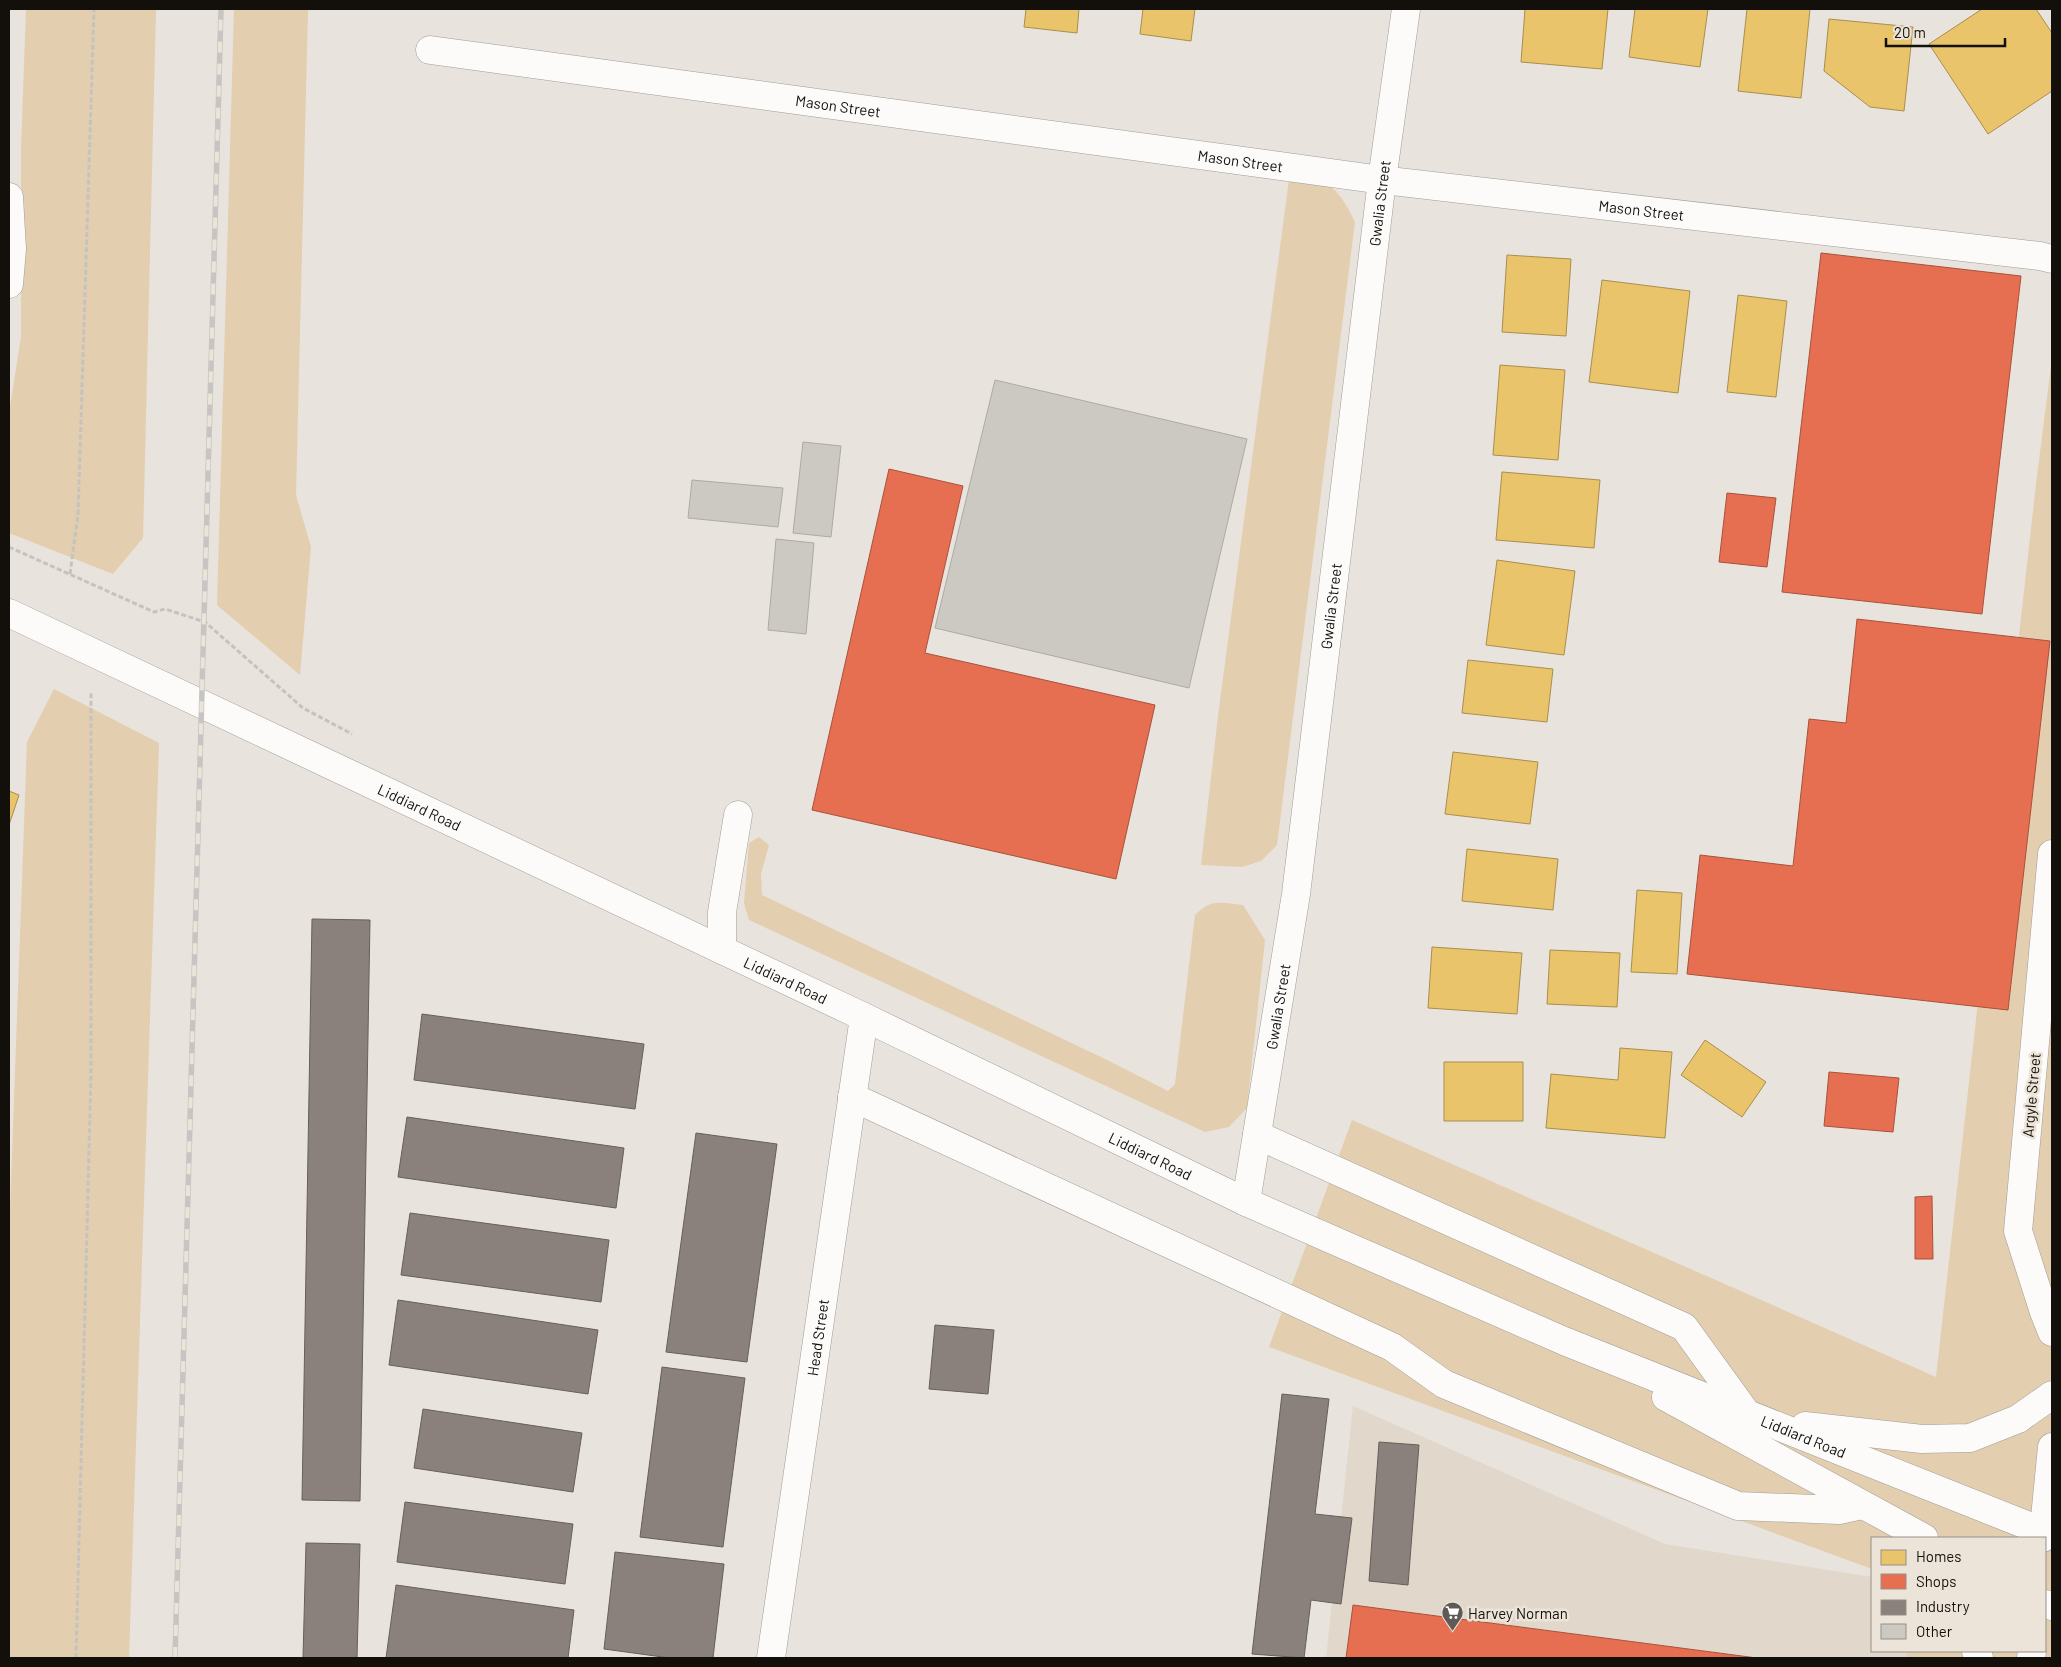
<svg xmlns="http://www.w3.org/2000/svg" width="2061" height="1667" viewBox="0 0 2061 1667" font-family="Barlow,sans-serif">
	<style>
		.built { fill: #e1d8cb }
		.green { fill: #e3ceaf }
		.homes { fill: #e9c46a; stroke: #a98e4e }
		.shops { fill: #e76f51; stroke: #a7523c }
		.industry { fill: #8a817c; stroke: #665f5a }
		.building { fill: #ccc9c3; stroke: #adaaa5 }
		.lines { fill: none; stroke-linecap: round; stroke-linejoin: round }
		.minor-casing { stroke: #9f9c97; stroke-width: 29 }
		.highway-casing { stroke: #9f9c97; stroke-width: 29 }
		.path { stroke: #c5c3c0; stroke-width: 3; stroke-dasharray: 5 2.5; stroke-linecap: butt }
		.minor { stroke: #fcfbfa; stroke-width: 28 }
		.highway { stroke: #fcfbfa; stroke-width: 28 }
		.rail-casing { stroke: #c6c5c3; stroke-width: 5.5 }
		.rail { stroke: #ece4d8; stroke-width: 4; stroke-dasharray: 11; stroke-linecap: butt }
		.labels { text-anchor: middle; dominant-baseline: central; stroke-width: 5; stroke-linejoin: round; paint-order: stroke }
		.street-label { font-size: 15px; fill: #13100c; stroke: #ece4d8 }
		.poi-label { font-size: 15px; fill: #13100c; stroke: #ece4d8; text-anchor: start }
	</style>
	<rect width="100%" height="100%" fill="#e8e3dc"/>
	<path class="built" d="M 1353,1406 L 1665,1544 L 1872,1577 L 1872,1651 L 1907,1651 L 1907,1658 L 1326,1658 Z"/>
	<path class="green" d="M 26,9 L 156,9 L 143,538 L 113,574 L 9,533 L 9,413 L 21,337 L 21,147 Z
		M 234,9 L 308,9 L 296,495 L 311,547 L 300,675 L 217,605 Z
		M 1290,172 C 1327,178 1339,188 1355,222 L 1277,845 L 1261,861 L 1242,867 L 1201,865 L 1218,716 Z
		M 2052,358 L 2052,1658 L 1907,1658 L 1907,1651 L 2045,1651 L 2045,1538 L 1872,1538 L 1872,1569 L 1269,1347 L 1352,1120 L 1936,1377 L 2036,484 Z
		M 54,689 L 159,743 L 129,1658 L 9,1658 L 9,1238 L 27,742 Z
		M 759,837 L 769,845 L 761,874 L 762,895 L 1107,1060 L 1168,1091 L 1175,1084 L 1195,915 C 1212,898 1221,903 1243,905 L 1265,940 L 1247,1108 L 1229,1127 L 1205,1132 L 749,920 L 744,903 L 749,843 Z"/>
	<path class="homes" d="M 1026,9 L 1079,9 L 1077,33 L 1024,27 Z
		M 1143,9 L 1195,9 L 1191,41 L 1140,34 Z
		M 1525,9 L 1608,9 L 1602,69 L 1521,62 Z
		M 1635,9 L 1708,9 L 1700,67 L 1629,57 Z
		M 1747,9 L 1810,9 L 1801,98 L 1738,91 Z
		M 1982,9 L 2036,9 L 2052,33 L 2052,91 L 1988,134 L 1929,44 Z
		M 1829,19 L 1913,27 L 1904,111 L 1870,107 L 1824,71 Z
		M 1507,255 L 1571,259 L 1566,336 L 1502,332 Z
		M 1602,280 L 1690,291 L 1678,393 L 1589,382 Z
		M 1738,295 L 1787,301 L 1776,397 L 1727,392 Z
		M 1500,365 L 1565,370 L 1558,460 L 1493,455 Z
		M 1502,472 L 1600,480 L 1594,548 L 1496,540 Z
		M 1497,560 L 1575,571 L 1564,655 L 1486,645 Z
		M 1468,660 L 1553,669 L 1547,722 L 1462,713 Z
		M 1453,752 L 1538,762 L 1530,824 L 1445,814 Z
		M 9,791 L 19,795 L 9,825 Z
		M 1467,849 L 1558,859 L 1553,910 L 1462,901 Z
		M 1637,890 L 1682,893 L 1677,974 L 1631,972 Z
		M 1432,947 L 1522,953 L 1517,1014 L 1428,1008 Z
		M 1550,950 L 1620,953 L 1617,1007 L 1547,1004 Z
		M 1705,1040 L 1766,1082 L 1742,1117 L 1681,1075 Z
		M 1620,1048 L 1672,1052 L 1665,1138 L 1546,1128 L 1551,1074 L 1618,1080 Z
		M 1444,1062 L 1523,1062 L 1523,1121 L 1444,1121 Z"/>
	<path class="shops" d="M 1821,253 L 2021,276 L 1982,614 L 1782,592 Z
		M 889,469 L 963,486 L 925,653 L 1155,705 L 1116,879 L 812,810 Z
		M 1727,493 L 1776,498 L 1767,567 L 1719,562 Z
		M 1857,619 L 2050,641 L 2008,1010 L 1687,974 L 1700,855 L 1793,866 L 1809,719 L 1846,723 Z
		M 1829,1072 L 1899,1078 L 1893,1132 L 1824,1126 Z
		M 1932,1196 L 1933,1259 L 1915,1259 L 1915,1197 Z
		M 1353,1605 L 1757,1658 L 1346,1658 Z"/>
	<path class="industry" d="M 312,919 L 370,920 L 360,1501 L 302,1500 Z
		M 422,1014 L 644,1044 L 635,1109 L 414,1080 Z
		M 407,1117 L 624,1148 L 616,1208 L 398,1177 Z
		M 696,1133 L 777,1144 L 747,1362 L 666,1352 Z
		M 410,1213 L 609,1240 L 601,1302 L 401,1275 Z
		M 398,1300 L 598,1330 L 588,1394 L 389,1365 Z
		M 935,1325 L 994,1330 L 988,1394 L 929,1389 Z
		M 662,1367 L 745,1378 L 723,1547 L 640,1537 Z
		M 1282,1394 L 1329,1399 L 1315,1514 L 1352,1518 L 1341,1604 L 1311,1600 L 1304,1658 L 1252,1654 Z
		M 423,1409 L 582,1433 L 573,1492 L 414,1468 Z
		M 1379,1442 L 1419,1445 L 1408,1585 L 1369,1581 Z
		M 405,1502 L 573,1524 L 565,1584 L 397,1562 Z
		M 306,1543 L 360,1544 L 357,1658 L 303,1658 Z
		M 615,1552 L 724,1564 L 713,1658 L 670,1658 L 604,1649 Z
		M 396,1585 L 574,1610 L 568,1658 L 386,1658 Z"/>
	<path class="building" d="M 995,380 L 1247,439 L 1189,688 L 935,628 Z
		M 803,442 L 841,446 L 831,537 L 793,533 Z
		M 692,480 L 783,488 L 778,527 L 688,518 Z
		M 776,539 L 814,543 L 806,634 L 768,630 Z"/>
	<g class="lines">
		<defs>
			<g id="minor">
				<path id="s1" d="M 430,50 L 1382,180 L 2040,256 L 2052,259"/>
				<path d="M 9,197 L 12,249 L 9,284"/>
				<path id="s2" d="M 9,613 L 864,1017 L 1246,1202 L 1564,1341 L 2044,1532"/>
				<path d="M 2052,854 L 2018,1231 L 2044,1312 L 2052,1332"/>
				<path d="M 722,950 L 722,912 L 738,815"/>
				<path d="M 852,1097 L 1392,1347 L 1444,1384 L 1738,1506 L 1839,1510 L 1862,1505"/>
				<path d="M 1257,1135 L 1684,1327 L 1747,1414"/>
				<path id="s3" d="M 1246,1202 L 1296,894 L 1382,180 L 1406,9"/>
				<path d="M 1666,1397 L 1924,1538"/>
				<path d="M 1805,1426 L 1922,1439 L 1970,1438 L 2018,1419 L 2052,1395"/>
				<path d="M 1976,1651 L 1979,1658"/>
				<path id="s4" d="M 771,1658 L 864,1017"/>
			</g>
			<path id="highway" d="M 2043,1538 L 2052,1447
				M 2045,1604 L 2052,1606
				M 2031,1658 L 2032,1651"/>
		</defs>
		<use href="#minor" class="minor-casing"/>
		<use href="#highway" class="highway-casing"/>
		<path class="path" d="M 9,547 L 154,612 L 165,609 L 205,622 L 303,708 L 352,734
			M 70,574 L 78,514 L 94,9
			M 76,1658 L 91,1073 L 91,691"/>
		<use href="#minor" class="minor"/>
		<use href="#highway" class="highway"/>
		<defs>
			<path id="rail" d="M 175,1658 L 221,9"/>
		</defs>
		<use href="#rail" class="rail-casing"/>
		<use href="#rail" class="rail"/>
	</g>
	<defs>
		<symbol id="supermarket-pin" viewBox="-11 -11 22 30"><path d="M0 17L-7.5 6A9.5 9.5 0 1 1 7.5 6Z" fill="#5e5a55" stroke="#ece4d8"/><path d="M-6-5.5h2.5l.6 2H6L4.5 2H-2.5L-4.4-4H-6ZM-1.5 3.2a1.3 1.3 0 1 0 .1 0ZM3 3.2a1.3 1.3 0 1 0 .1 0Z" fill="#fff"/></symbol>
	</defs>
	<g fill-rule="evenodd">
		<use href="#supermarket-pin" x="1440" y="1600" width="25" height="34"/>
	</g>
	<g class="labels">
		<g class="street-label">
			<text stroke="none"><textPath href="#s1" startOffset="412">Mason Street</textPath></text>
			<text stroke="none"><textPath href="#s1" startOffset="818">Mason Street</textPath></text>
			<text stroke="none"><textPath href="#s3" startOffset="1008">Gwalia Street</textPath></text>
			<text stroke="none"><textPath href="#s1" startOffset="1222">Mason Street</textPath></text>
			<text stroke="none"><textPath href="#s3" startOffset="602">Gwalia Street</textPath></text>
			<text stroke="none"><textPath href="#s2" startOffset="454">Liddiard Road</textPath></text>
			<text stroke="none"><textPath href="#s2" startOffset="859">Liddiard Road</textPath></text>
			<text stroke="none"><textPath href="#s3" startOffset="198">Gwalia Street</textPath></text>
			<text transform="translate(2031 1095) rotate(-85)">Argyle Street</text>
			<text stroke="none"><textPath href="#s2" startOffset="1264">Liddiard Road</textPath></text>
			<text stroke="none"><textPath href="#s4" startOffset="324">Head Street</textPath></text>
			<text stroke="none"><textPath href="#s2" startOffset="1975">Liddiard Road</textPath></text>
		</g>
		<g class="poi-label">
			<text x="1468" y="1613">Harvey Norman</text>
		</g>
	</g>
	<rect width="2061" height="1667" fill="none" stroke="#13100c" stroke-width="20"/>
	<rect x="1871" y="1537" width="175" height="115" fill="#ece4d8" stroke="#958f86"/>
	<rect x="1881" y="1550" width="25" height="15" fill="#e9c46a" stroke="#958f86"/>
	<text x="1916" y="1562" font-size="15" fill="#13100c">Homes</text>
	<rect x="1881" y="1574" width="25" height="15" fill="#e76f51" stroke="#958f86"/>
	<text x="1916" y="1587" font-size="15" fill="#13100c">Shops</text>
	<rect x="1881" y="1600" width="25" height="15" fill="#8a817c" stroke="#958f86"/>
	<text x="1916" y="1612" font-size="15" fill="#13100c">Industry</text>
	<rect x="1881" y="1624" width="25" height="15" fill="#ccc9c3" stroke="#958f86"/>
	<text x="1916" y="1637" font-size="15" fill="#13100c">Other</text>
	<path d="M1886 38v8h119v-8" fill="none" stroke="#13100c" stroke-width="2.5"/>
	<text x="1894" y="38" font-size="15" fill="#13100c" stroke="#ece4d8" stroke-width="4" paint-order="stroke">20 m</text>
</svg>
